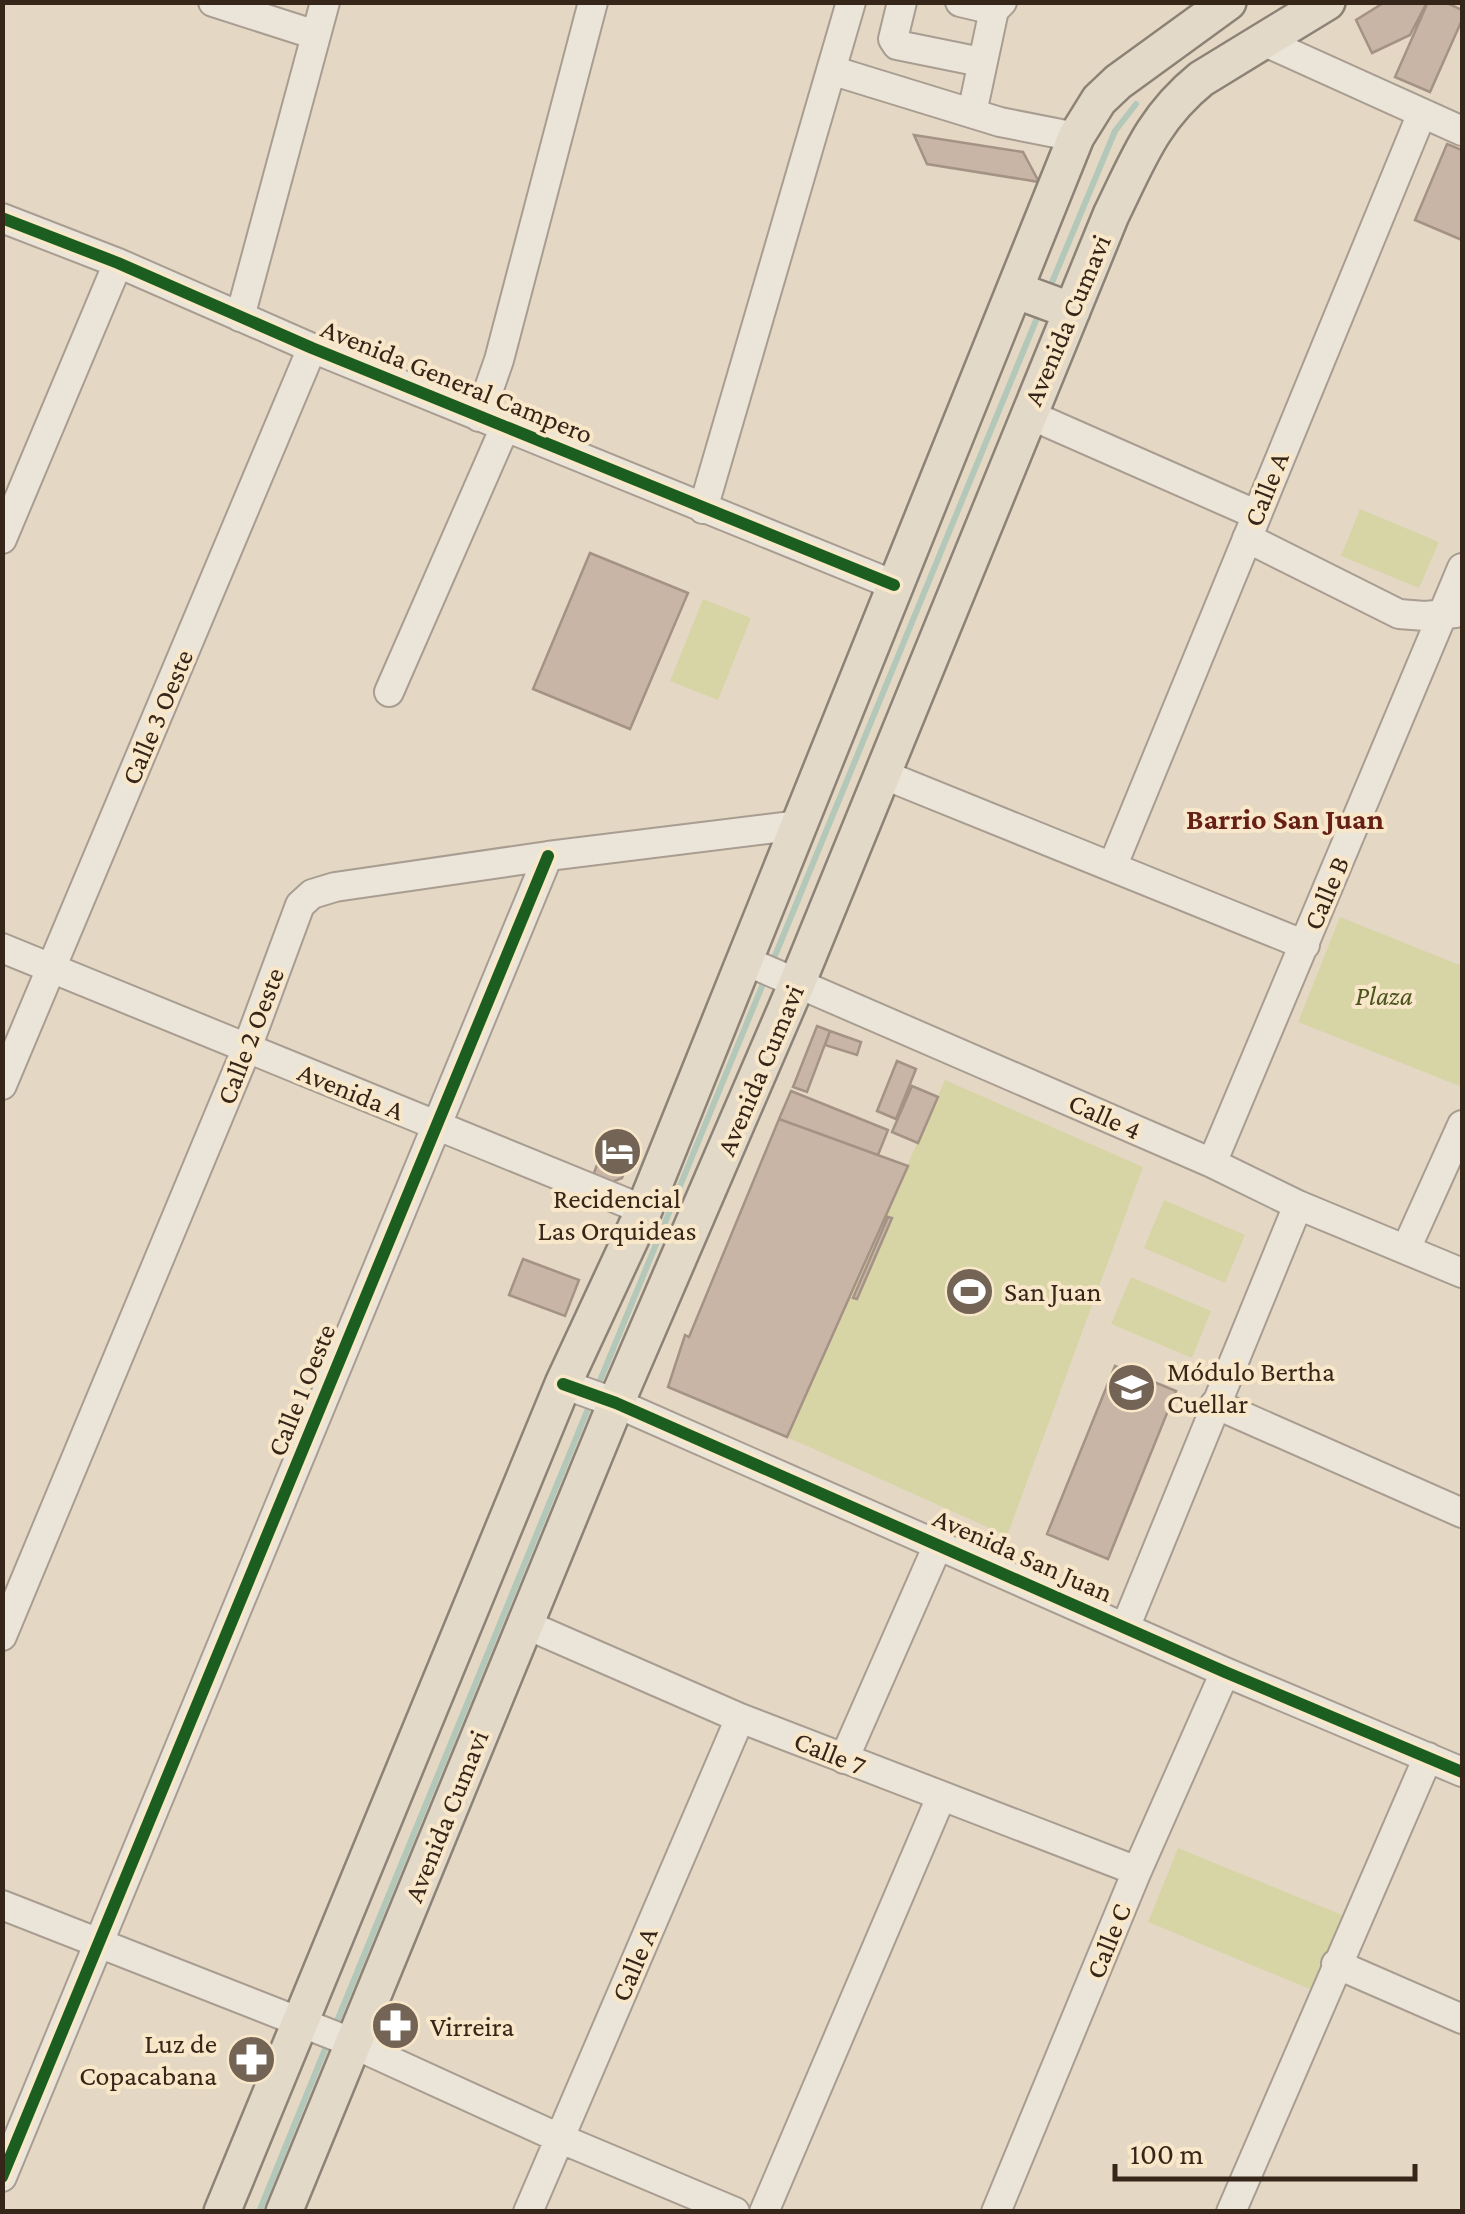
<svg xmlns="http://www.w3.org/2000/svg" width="1465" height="2214" viewBox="0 0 1465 2214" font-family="'Crimson Pro',serif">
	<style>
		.green { fill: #d7d4a6 }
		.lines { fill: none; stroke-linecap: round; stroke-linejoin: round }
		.stream { stroke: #b3c8b9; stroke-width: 6 }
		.building { fill: #c8b5a6; stroke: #a49385; stroke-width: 2.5 }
		.minor-casing { stroke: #a89d90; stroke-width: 32 }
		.major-casing { stroke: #8d8276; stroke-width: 40 }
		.minor { stroke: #ebe4d9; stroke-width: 28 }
		.major { stroke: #e3d9c9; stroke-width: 35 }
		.cycleway-casing { stroke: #f8e7c8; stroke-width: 19 }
		.cycleway { stroke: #1b5e20; stroke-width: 12 }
		.labels { text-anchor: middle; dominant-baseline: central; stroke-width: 8; stroke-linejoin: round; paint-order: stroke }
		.street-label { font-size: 28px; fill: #362519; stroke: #f8e7c8 }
		.park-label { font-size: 28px; font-style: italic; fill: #4b541d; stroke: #f8e7c8 }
		.poi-label { font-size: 28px; fill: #362519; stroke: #f8e7c8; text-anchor: start }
		.neighbourhood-label { font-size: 30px; font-weight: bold; fill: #661f14; stroke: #f8e7c8 }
	</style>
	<rect width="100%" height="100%" fill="#e4d8c5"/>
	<path class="green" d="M 1360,509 L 1439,542 L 1419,588 L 1341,556 Z
		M 703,599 L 751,618 L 718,700 L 670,681 Z
		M 1340,917 L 1462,966 L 1462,1087 L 1298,1022 Z
		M 945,1080 L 1143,1167 L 1007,1536 L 787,1437 Z
		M 1164,1200 L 1245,1235 L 1225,1283 L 1144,1248 Z
		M 1131,1277 L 1211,1311 L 1192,1358 L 1111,1324 Z
		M 1178,1848 L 1342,1915 L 1312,1990 L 1148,1922 Z"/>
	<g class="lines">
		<path class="stream" d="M 1048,292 L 1115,131 L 1136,104
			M 772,963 L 1039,313
			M 597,1388 L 765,979
			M 335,2026 L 590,1404
			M 259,2212 L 328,2042"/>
	</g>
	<path class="building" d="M 1385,2 L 1427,2 L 1410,35 L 1372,53 L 1356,20 Z
		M 1428,2 L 1445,2 L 1462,10 L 1462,20 L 1430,92 L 1395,77 Z
		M 914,135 L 1023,152 L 1039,182 L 927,164 Z
		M 1447,144 L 1462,150 L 1462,240 L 1415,220 Z
		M 590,553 L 688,593 L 630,729 L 533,689 Z
		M 817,1026 L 830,1031 L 807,1092 L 793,1087 Z
		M 830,1031 L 861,1042 L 857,1055 L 825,1045 Z
		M 897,1061 L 916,1069 L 896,1119 L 877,1111 Z
		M 912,1086 L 938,1097 L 918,1143 L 892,1132 Z
		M 791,1091 L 888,1130 L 878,1155 L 779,1119 Z
		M 779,1119 L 908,1166 L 787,1437 L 668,1387 L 685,1335 L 689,1337 Z
		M 610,1131 L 636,1141 L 622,1178 L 607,1184 L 592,1178 Z
		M 888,1217 L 892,1218 L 857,1299 L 853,1298 Z
		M 523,1259 L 579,1280 L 565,1316 L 509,1295 Z
		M 1115,1366 L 1176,1391 L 1108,1559 L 1047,1534 Z"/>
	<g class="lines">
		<defs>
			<path id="minor" d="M 213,2 L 316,35
				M 902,2 L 893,39 L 897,45 L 981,62
				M 960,2 L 994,10
				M 1265,42 L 1462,131
				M 834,71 L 1000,122 L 1076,137
				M 972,113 L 994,10 L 1002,2
				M 2,218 L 118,263 L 312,348 L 894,585
				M 240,317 L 325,2
				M 1028,414 L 1255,514
				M 479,417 L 499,360 L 593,2
				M 703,509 L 851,2
				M 1247,538 L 1399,614 L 1425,616 L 1456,613
				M 2,539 L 118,263
				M 389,692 L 505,427
				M 882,774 L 1305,945
				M 1113,865 L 1422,113
				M 2,948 L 644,1210
				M 746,961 L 1212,1163 L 1298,1205 L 1462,1273
				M 2,1085 L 312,348
				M 1212,1163 L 1462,568
				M 1406,1249 L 1462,1125
				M 563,1384 L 616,1403 L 1225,1672 L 1462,1772
				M 1215,1404 L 1462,1513
				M 527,1625 L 740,1718 L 1137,1871
				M 1125,1628 L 1298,1205
				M 2,1636 L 247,1048 L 300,905 L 312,894 L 335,887 L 548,856 L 800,825
				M 844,1759 L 938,1545
				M 2,1905 L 338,2037 L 559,2138 L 735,2212
				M 1336,1964 L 1462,2019
				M 2,2177 L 548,856
				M 528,2212 L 740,1718
				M 764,2212 L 941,1797
				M 996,2212 L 1137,1871 L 1225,1672
				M 1231,2212 L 1428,1757"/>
			<path id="major" d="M 1015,290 L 1072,311
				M 222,2212 L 563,1384 L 644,1210 L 1076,137 L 1099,100 L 1118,82 L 1228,2
				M 284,2212 L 616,1403 L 798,981 L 1111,215 C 1138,160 1152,119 1201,79 L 1327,2"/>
		</defs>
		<use href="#minor" class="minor-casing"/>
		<use href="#major" class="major-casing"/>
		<use href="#minor" class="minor"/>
		<use href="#major" class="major"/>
		<defs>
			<path id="cycleway" d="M 2,218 L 118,263 L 312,348 L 894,585
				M 563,1384 L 616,1403 L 1225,1672 L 1462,1772
				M 2,2177 L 548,856"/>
		</defs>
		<use href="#cycleway" class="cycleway-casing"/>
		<use href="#cycleway" class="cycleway"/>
	</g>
	<defs>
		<symbol id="hotel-disc" viewBox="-11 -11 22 22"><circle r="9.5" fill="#736455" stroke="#f8e7c8"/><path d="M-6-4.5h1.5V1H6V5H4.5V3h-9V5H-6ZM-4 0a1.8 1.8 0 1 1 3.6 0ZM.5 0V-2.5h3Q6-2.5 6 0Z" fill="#fff"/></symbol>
		<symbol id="stadium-disc" viewBox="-11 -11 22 22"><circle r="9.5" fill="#736455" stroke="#f8e7c8"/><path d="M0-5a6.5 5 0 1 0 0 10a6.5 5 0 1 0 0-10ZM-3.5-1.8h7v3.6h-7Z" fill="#fff"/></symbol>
		<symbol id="school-disc" viewBox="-11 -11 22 22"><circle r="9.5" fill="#736455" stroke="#f8e7c8"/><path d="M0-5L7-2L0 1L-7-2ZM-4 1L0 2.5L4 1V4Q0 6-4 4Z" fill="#fff"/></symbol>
		<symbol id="pharmacy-disc" viewBox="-11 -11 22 22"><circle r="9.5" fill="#736455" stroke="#f8e7c8"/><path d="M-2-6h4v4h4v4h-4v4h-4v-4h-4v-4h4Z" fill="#fff"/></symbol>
	</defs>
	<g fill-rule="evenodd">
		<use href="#hotel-disc" x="590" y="1124" width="55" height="55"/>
		<use href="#stadium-disc" x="942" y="1264" width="55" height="55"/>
		<use href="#school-disc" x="1104" y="1360" width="55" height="55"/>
		<use href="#pharmacy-disc" x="368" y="1998" width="55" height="55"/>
		<use href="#pharmacy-disc" x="224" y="2032" width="55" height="55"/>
	</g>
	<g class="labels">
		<g class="street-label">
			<text transform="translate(1067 320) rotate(-67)">Avenida Cumavi</text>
			<text transform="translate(457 381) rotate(22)">Avenida General Campero</text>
			<text transform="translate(1266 489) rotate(-68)">Calle A</text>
			<text transform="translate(157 717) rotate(-67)">Calle 3 Oeste</text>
			<text transform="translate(1326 893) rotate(-67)">Calle B</text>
			<text transform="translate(250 1036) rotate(-69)">Calle 2 Oeste</text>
			<text transform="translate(760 1070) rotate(-67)">Avenida Cumavi</text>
			<text transform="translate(351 1091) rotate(22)">Avenida A</text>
			<text transform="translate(1105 1116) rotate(24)">Calle 4</text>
			<text transform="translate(301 1390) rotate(-68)">Calle 1 Oeste</text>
			<text transform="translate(1023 1555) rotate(24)">Avenida San Juan</text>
			<text transform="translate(830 1753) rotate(22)">Calle 7</text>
			<text transform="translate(446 1816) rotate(-68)">Avenida Cumavi</text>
			<text transform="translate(1108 1941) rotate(-68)">Calle C</text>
			<text transform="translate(634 1964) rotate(-67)">Calle A</text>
		</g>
		<g class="park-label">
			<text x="1384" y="995">Plaza</text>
		</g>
		<g class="poi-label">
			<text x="617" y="1198" text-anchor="middle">Recidencial<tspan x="617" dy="32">Las Orquideas</tspan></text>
			<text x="1004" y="1291">San Juan</text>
			<text x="1167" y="1371">Módulo Bertha<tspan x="1167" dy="32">Cuellar</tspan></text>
			<text x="430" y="2026">Virreira</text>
			<text x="217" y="2043" text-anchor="end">Luz de<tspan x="217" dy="32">Copacabana</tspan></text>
		</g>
		<g class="neighbourhood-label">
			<text x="1285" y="818">Barrio San Juan</text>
		</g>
	</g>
	<rect width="1465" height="2214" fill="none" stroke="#362519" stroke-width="10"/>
	<path d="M1115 2164v15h300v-15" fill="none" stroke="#362519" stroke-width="5"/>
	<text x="1130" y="2164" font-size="30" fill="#362519" stroke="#f8e7c8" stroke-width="8" paint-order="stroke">100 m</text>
</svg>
